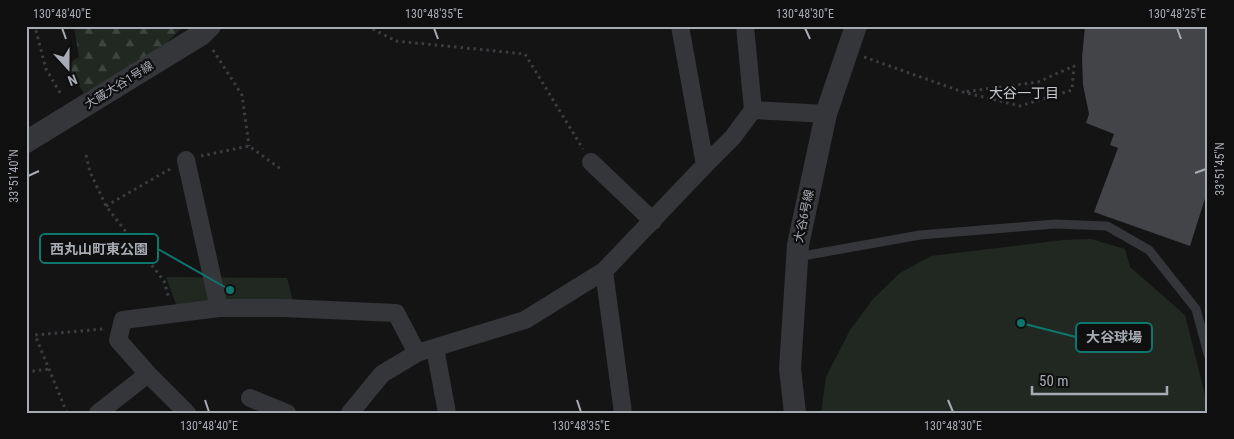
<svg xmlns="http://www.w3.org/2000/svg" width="1234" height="439" viewBox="0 0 1234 439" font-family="'Roboto Condensed','Noto Sans JP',sans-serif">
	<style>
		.green { fill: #212822 }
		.forest { fill: url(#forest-firs) }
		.building { fill: #434448 }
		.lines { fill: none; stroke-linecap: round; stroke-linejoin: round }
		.path { stroke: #3c3d41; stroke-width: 3; stroke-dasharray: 2.5 4; stroke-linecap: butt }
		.service { stroke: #35363a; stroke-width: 9 }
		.minor { stroke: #35363a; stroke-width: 18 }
		.tertiary { stroke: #35363a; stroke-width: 22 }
		.ticks { fill: none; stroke: #a7abb4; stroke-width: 2 }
		.labels { text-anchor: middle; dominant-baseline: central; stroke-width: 4.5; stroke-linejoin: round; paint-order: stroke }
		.street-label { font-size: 12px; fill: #a7abb4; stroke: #0f0f10 }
		.neighbourhood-label { font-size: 14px; fill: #c8cad1; stroke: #0f0f10 }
		.leader { fill: none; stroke: #0f766e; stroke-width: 2 }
		.callout-dot { fill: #0f766e; stroke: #0f0f10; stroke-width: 2 }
		.callout { fill: #0f0f10; stroke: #0f766e; stroke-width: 2 }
		.callout-label { font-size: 14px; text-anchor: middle; font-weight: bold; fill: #a7abb4 }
		.neatline { fill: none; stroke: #a7abb4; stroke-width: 2 }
		.ticks-label { font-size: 12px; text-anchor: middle; fill: #a7abb4 }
	</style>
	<defs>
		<pattern id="forest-firs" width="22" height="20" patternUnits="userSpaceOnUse" patternTransform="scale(1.25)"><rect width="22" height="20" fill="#212822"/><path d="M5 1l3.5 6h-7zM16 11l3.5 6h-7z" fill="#3e4440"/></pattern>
	</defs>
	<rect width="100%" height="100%" fill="#141415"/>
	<path class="green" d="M 1091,239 L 1125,249 L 1130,267 L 1185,315 L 1208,407 L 1208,413 L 821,413 L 826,377 L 850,330 L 873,299 L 900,273 L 931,256 L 1063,240 Z
		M 166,277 L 287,278 L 293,301 L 177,307 Z"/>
	<path class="forest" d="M 74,26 L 184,26 L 157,52 L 84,93 L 65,66 L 79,57 Z"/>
	<path class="building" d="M 1085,26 L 1208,26 L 1208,189 L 1190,246 L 1094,212 L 1118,148 L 1110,145 L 1114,134 L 1086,123 L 1089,114 L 1083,85 L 1082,58 Z"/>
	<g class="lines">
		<path class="path" d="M 367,26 L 396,41 L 525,54 L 583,149
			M 26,30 L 35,27 L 46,69 L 62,96
			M 213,50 L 242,95 L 249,146
			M 864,57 L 963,92 L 1020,106 L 1072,90 L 1074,66 L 1038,82 L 963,92
			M 86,155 L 90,172 L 106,206 L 164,281 L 169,299
			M 201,156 L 249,146 L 282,170
			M 106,206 L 170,169
			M 26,372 L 49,369
			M 67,413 L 35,335 L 103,329"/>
		<path class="service" d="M 797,257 L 920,235 L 1055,224 L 1107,226 L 1149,250 L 1196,309 L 1208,354"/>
		<path class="minor" d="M 680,26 L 705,165
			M 753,110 L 826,114
			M 186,160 L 219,308
			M 591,162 L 653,221
			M 604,271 L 623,413
			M 435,348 L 447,413
			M 250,398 L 287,413
			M 98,413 L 148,374
			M 187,413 L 148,374 L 118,340 L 123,320 L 219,308 L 284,308 L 396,313 L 417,353
			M 350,413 L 382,374 L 417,353 L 525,320 L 604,271 L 705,165 L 733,137 L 753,110 L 745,26"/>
		<path class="tertiary" d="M 26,142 L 202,34 L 210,26
			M 795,413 L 790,369 L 798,245 L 826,114 L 856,26"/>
	</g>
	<path class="ticks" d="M 62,28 L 66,39M 434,28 L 438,39M 805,28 L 810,39M 1177,28 L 1181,39M 1195,173 L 1206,169M 28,176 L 39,171M 205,400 L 209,412M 577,400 L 581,412M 948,400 L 953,412"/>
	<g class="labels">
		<g class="street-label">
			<text transform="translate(119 85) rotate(-32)">大蔵大谷1号線</text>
			<text transform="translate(804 216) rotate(-78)">大谷6号線</text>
		</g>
		<g class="neighbourhood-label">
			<text x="1024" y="93">大谷一丁目</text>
		</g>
	</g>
	<path class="leader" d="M230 290L158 249M1021 323L1076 337"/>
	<g class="callout-dot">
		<circle cx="230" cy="290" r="5"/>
		<circle cx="1021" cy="323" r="5"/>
	</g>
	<g class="callout">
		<rect x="40" y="234" width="118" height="29" rx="5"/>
		<rect x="1076" y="323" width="76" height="29" rx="5"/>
	</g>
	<g class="callout-label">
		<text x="99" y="254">西丸山町東公園</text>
		<text x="1114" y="342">大谷球場</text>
	</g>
	<rect width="1234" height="439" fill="none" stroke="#0f0f10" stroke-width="55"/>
	<g transform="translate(68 68) rotate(159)" stroke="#0f0f10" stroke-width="4" paint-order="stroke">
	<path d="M0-4L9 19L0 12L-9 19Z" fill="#a7abb4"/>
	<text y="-8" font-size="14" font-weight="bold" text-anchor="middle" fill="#a7abb4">N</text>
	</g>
	<path d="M1032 386v8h135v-8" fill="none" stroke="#a7abb4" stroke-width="2.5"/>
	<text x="1039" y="386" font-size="15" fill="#a7abb4" stroke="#0f0f10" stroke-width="4" paint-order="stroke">50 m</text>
	<rect x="28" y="28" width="1178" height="384" class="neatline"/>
	<g class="ticks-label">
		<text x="62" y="18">130°48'40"E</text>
		<text x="434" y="18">130°48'35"E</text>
		<text x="805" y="18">130°48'30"E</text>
		<text x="1177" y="18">130°48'25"E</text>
		<text transform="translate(1220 169) rotate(-90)" y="4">33°51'45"N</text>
		<text transform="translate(14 176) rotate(-90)" y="4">33°51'40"N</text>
		<text x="209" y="430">130°48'40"E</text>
		<text x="581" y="430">130°48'35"E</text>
		<text x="953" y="430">130°48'30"E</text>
	</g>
</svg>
